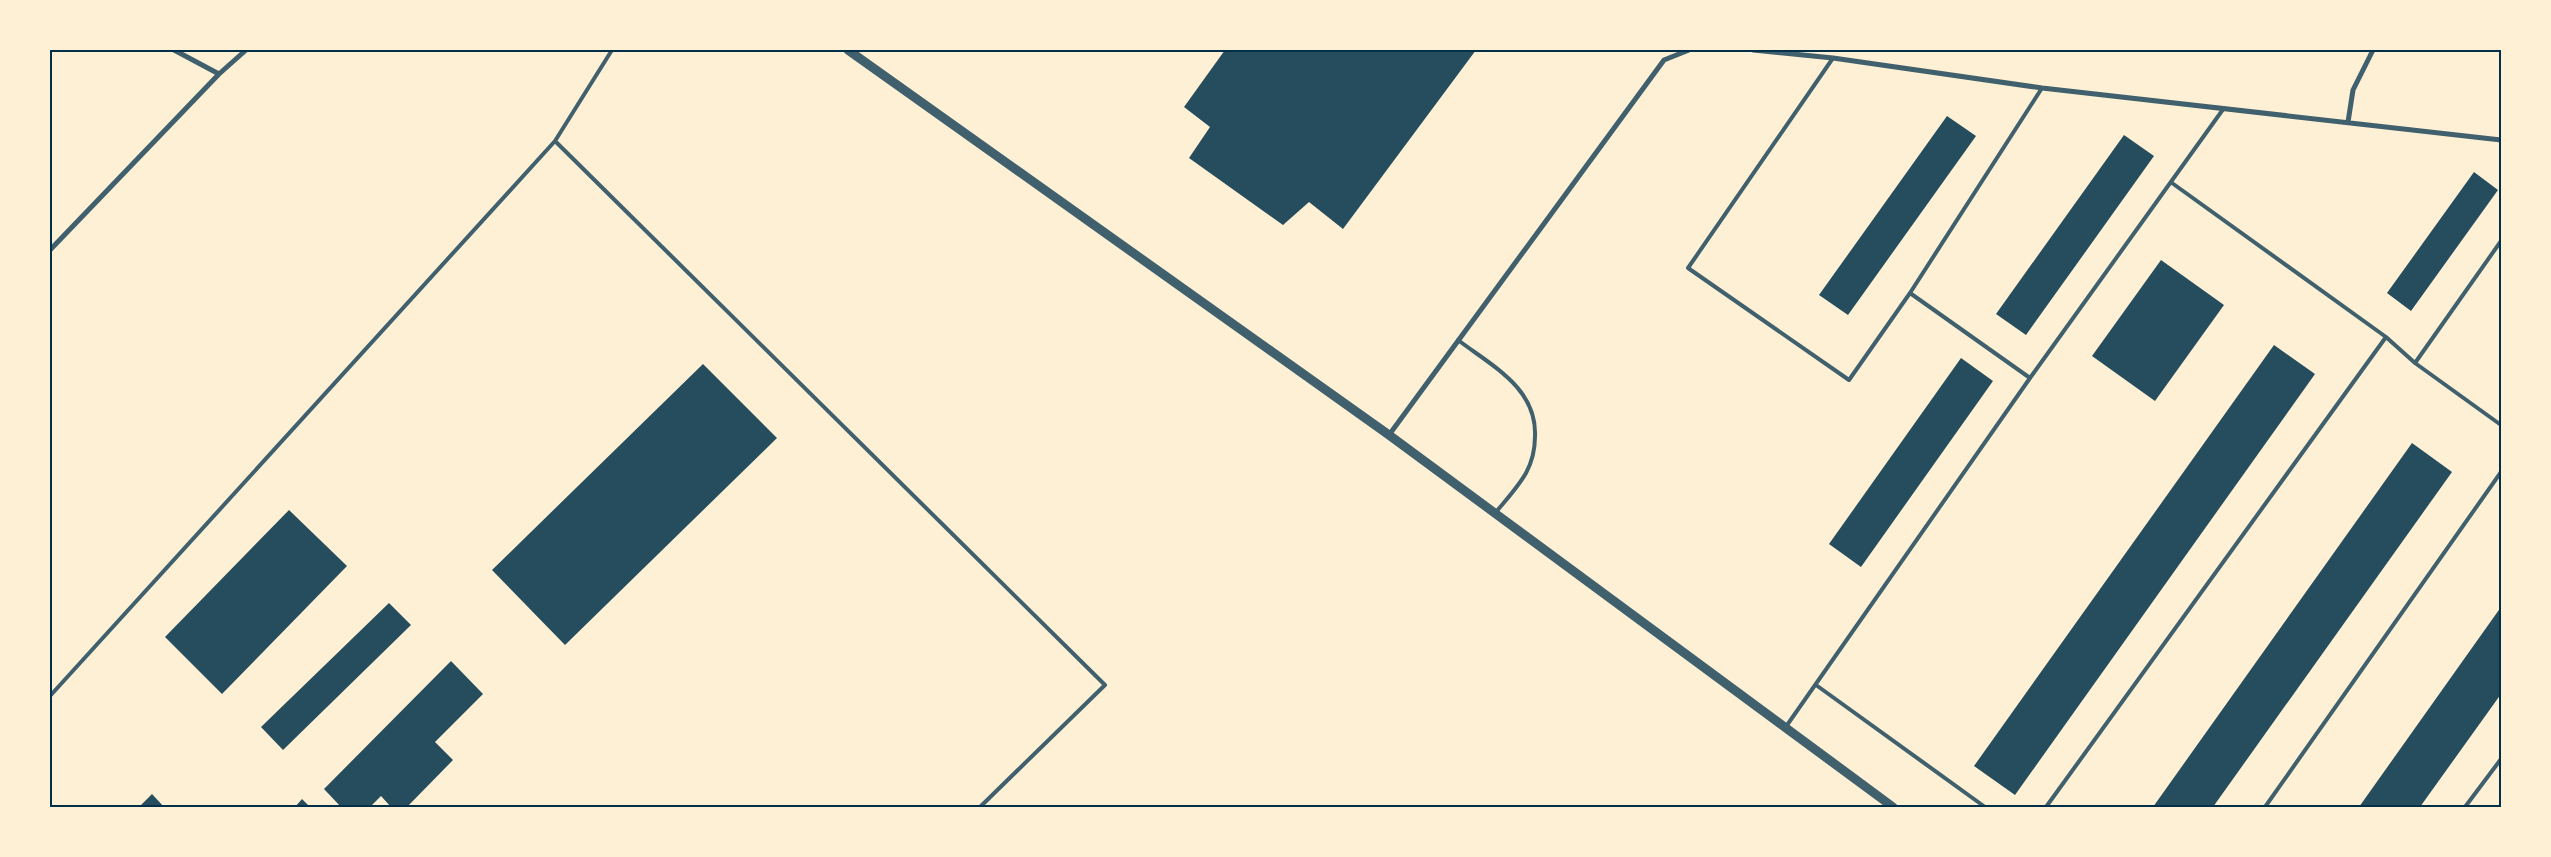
<svg xmlns="http://www.w3.org/2000/svg" width="2551" height="857" viewBox="0 0 2551 857" font-family="Barlow,sans-serif">
	<style>
		.building { fill: #264d5e }
		.lines { fill: none; stroke-linecap: round; stroke-linejoin: round }
		.service { stroke: #3f606c; stroke-width: 4 }
		.minor { stroke: #3f606c; stroke-width: 5 }
		.tertiary { stroke: #3f606c; stroke-width: 9 }
		.neatline { fill: none; stroke: #003049; stroke-width: 2 }
	</style>
	<rect width="100%" height="100%" fill="#fdf0d5"/>
	<path class="building" d="M 1225,50 L 1476,50 L 1343,229 L 1309,202 L 1283,225 L 1189,158 L 1210,127 L 1184,107 Z
		M 1947,116 L 1976,136 L 1848,315 L 1819,295 Z
		M 2124,135 L 2154,156 L 2026,335 L 1996,314 Z
		M 2474,172 L 2498,190 L 2411,311 L 2387,293 Z
		M 2161,260 L 2224,305 L 2155,401 L 2092,356 Z
		M 2274,345 L 2315,374 L 2015,795 L 1974,766 Z
		M 1961,358 L 1993,381 L 1861,567 L 1829,544 Z
		M 703,364 L 777,438 L 565,645 L 492,570 Z
		M 2412,443 L 2452,472 L 2213,807 L 2153,807 Z
		M 289,510 L 347,566 L 222,694 L 165,637 Z
		M 389,603 L 411,625 L 283,750 L 261,727 Z
		M 2501,607 L 2501,694 L 2420,807 L 2359,807 Z
		M 451,661 L 483,694 L 435,742 L 453,760 L 407,807 L 391,807 L 381,796 L 370,807 L 341,807 L 324,789 Z
		M 152,794 L 164,807 L 139,807 Z
		M 302,799 L 310,807 L 295,807 Z"/>
	<g class="lines">
		<path class="service" d="M 1833,58 L 1688,268 L 1849,380 L 1910,293 L 2042,88
			M 555,141 L 1105,685 L 980,807
			M 2172,183 L 2386,337 L 2415,363 L 2501,425
			M 1910,293 L 2030,378
			M 1458,340 C 1492,366 1537,388 1535,436 C 1535,449 1532,462 1526,473 C 1518,487 1506,500 1496,512
			M 2415,363 L 2501,241
			M 1816,685 L 1985,807
			M 50,696 L 555,141 L 612,50
			M 1785,728 L 2030,378 L 2224,108
			M 2046,807 L 2386,337
			M 2265,807 L 2501,472
			M 2465,807 L 2501,759"/>
		<path class="minor" d="M 174,50 L 219,74
			M 1753,50 L 1833,58 L 2042,88 L 2501,140
			M 2348,122 L 2353,90 L 2373,50
			M 50,250 L 219,74 L 246,50
			M 1389,435 L 1664,60 L 1689,50"/>
		<path class="tertiary" d="M 848,50 L 1389,435 L 1893,807"/>
	</g>
	<rect width="2551" height="857" fill="none" stroke="#fdf0d5" stroke-width="102"/>
	<rect x="51" y="51" width="2449" height="755" class="neatline"/>
</svg>
